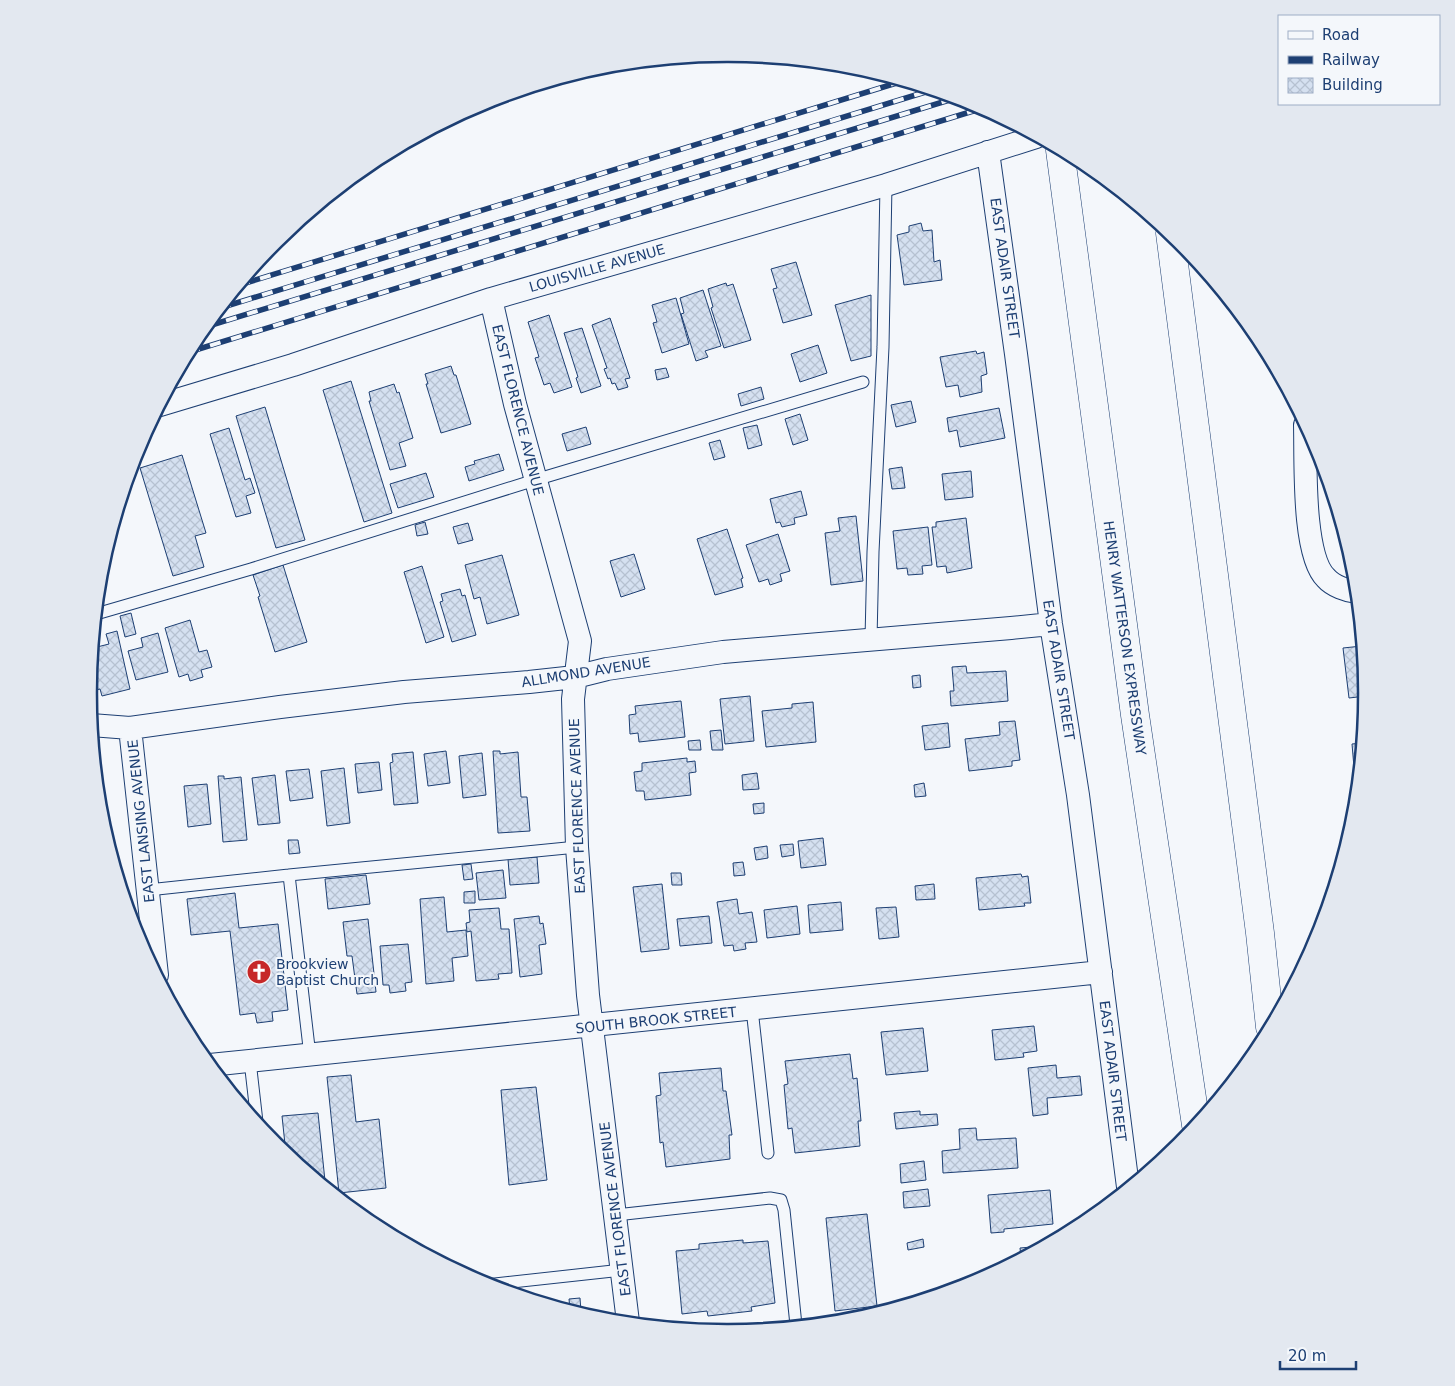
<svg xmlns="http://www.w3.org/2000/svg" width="1455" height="1386" viewBox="0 0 1455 1386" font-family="'DejaVu Sans',sans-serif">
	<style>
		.building { fill: url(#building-cross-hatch); stroke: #1d3f73 }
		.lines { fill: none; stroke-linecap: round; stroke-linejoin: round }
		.lane-casing { stroke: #1d3f73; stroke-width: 13 }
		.street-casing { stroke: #1d3f73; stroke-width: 24 }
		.highway-casing { stroke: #1d3f73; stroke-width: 29 }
		.lane { stroke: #f4f7fb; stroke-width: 11 }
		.street { stroke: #f4f7fb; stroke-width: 22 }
		.highway { stroke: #f4f7fb; stroke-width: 28 }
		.rail-casing { stroke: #1d3f73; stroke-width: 5.5 }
		.rail { stroke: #f4f7fb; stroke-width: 4; stroke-dasharray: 11; stroke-linecap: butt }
		.labels { text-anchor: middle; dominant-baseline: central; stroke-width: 4; stroke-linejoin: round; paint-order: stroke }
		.street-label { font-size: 14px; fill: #1d3f73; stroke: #f4f7fb }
		.poi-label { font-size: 14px; fill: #1d3f73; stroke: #f4f7fb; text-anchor: start }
		.rim { fill: none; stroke: #1d3f73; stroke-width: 2.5 }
	</style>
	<defs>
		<pattern id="building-cross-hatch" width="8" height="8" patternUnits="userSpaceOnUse" patternTransform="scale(1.25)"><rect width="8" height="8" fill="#d5e0f0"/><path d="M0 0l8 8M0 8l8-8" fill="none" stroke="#b6c1d1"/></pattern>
	</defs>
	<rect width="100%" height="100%" fill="#f4f7fb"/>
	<path class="building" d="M 921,223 L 923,231 L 932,230 L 934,262 L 940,260 L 942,280 L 904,285 L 897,235 L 909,232 L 909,226 Z
		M 796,262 L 812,315 L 783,323 L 773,289 L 777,288 L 771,269 Z
		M 726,283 L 727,286 L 733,284 L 751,340 L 724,348 L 711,308 L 713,307 L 708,289 Z
		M 703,290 L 721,346 L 705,351 L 708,357 L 696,361 L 681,314 L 684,313 L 680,298 Z
		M 871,295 L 871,356 L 851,361 L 835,305 Z
		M 676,298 L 689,344 L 662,353 L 653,323 L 657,322 L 652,305 Z
		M 549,315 L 572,387 L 554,393 L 550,383 L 544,385 L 535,358 L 539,357 L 528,322 Z
		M 610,318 L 630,378 L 625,379 L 628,387 L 618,390 L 615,383 L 612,384 L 610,378 L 608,379 L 604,369 L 607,368 L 592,325 Z
		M 582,328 L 601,386 L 581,393 L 576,378 L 578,377 L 564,333 Z
		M 818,345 L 827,373 L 800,382 L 791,354 Z
		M 976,351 L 977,354 L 984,352 L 987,374 L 981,376 L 982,392 L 960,397 L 958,385 L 946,387 L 940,357 Z
		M 451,366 L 454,375 L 456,375 L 471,424 L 441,433 L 426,384 L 428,384 L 425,374 Z
		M 666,368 L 669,377 L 657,380 L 655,370 Z
		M 351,381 L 392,513 L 364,522 L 323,390 Z
		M 394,384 L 397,393 L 399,392 L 413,438 L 399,443 L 406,466 L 390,470 L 369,401 L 371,401 L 369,392 Z
		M 761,387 L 764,399 L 741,406 L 738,394 Z
		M 911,401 L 916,422 L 896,427 L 891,405 Z
		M 265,407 L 305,540 L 276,548 L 236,416 Z
		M 999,408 L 1005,438 L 960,447 L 957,430 L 949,432 L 947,418 Z
		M 800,414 L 808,440 L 793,445 L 785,419 Z
		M 757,425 L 762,445 L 748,449 L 743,428 Z
		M 586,427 L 591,444 L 567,451 L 562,434 Z
		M 229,428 L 245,480 L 250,478 L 255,493 L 246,496 L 251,513 L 236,517 L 210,434 Z
		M 720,440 L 725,457 L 714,460 L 709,443 Z
		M 499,454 L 504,470 L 469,481 L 465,467 L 475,464 L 474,461 Z
		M 182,455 L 206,533 L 195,536 L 204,567 L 173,576 L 140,468 Z
		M 902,467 L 905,488 L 892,489 L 889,469 Z
		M 971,471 L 973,497 L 945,500 L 942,474 Z
		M 426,473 L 434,497 L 398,508 L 390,484 Z
		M 801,491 L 807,515 L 794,518 L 795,524 L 782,527 L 780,522 L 776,523 L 770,499 Z
		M 856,516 L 863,581 L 831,585 L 825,533 L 840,531 L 838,518 Z
		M 966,518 L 972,568 L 947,573 L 946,566 L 937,567 L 932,527 L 936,527 L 936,522 Z
		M 425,522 L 428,534 L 417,536 L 415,525 Z
		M 468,523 L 473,540 L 458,544 L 453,527 Z
		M 928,527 L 932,565 L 922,566 L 923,574 L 908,575 L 907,568 L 897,569 L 893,531 Z
		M 727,529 L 743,578 L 741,579 L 743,587 L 715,595 L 697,539 Z
		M 778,534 L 790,571 L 780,574 L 782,581 L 770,585 L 768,579 L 759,582 L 746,545 Z
		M 634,554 L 645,589 L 621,597 L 610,561 Z
		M 502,555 L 519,615 L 487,624 L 480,597 L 474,599 L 465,565 Z
		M 283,565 L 307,642 L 275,652 L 258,597 L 260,596 L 253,575 Z
		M 422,566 L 444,637 L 426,643 L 404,572 Z
		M 460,589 L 462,596 L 465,595 L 476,635 L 452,642 L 440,602 L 443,601 L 441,594 Z
		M 131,613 L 136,634 L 125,637 L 120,616 Z
		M 190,620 L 199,652 L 207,650 L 212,667 L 201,670 L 203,677 L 190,681 L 188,674 L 179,677 L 165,628 Z
		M 117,631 L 130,689 L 102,696 L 100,689 L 96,690 L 93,676 L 90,676 L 93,648 L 109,644 L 106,634 Z
		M 158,633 L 168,672 L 136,680 L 128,651 L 143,647 L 141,638 Z
		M 1362,646 L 1366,696 L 1349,698 L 1343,648 Z
		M 966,666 L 967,673 L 1006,671 L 1008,701 L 951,706 L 950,691 L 954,691 L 952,667 Z
		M 920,675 L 921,687 L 913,688 L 912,676 Z
		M 750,696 L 754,741 L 725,744 L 720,699 Z
		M 681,701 L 685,737 L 639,742 L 638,733 L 630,734 L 629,715 L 636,714 L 635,706 Z
		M 813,702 L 816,742 L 766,747 L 762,711 L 792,708 L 792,704 Z
		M 1015,721 L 1020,760 L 1012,761 L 1012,766 L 969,771 L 965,739 L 1000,735 L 999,722 Z
		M 948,723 L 950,747 L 925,750 L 922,726 Z
		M 721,730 L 723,750 L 712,750 L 710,731 Z
		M 700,740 L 701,750 L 689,750 L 688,741 Z
		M 1362,743 L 1358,779 L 1355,779 L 1352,744 Z
		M 446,751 L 450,783 L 428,786 L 424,754 Z
		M 493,751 L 500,751 L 500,754 L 518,752 L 521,797 L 527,797 L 530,831 L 498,833 Z
		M 413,752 L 418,803 L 394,805 L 390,763 L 393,762 L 392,754 Z
		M 482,753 L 486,795 L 463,798 L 459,756 Z
		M 687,758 L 687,762 L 695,761 L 696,772 L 689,773 L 691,795 L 645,800 L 644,791 L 636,791 L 634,772 L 642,771 L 642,763 Z
		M 379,762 L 382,790 L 358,793 L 355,764 Z
		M 344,768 L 350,823 L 327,826 L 321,771 Z
		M 309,769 L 313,798 L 290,801 L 286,771 Z
		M 757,773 L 759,789 L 743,790 L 742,775 Z
		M 275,775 L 280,823 L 258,825 L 252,778 Z
		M 218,776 L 224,776 L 224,779 L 241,777 L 247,840 L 223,842 Z
		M 924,783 L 926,796 L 915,797 L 914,785 Z
		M 207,784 L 211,824 L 188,827 L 184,786 Z
		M 764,803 L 764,813 L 754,814 L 753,804 Z
		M 823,838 L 826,865 L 801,868 L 798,841 Z
		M 288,840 L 298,840 L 300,853 L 289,854 Z
		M 793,844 L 794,855 L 782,857 L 780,845 Z
		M 767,846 L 768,858 L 756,860 L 754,848 Z
		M 537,857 L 539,883 L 510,885 L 508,859 Z
		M 743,862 L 745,875 L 734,876 L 733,863 Z
		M 471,864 L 473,879 L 464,880 L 462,865 Z
		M 503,870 L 506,898 L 479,900 L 476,873 Z
		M 671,873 L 681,873 L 682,885 L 672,885 Z
		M 1021,874 L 1022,877 L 1028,876 L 1031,903 L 1024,903 L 1025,906 L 979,910 L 976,878 Z
		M 366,875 L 370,904 L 328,909 L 325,879 Z
		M 662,884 L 669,949 L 641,952 L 633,887 Z
		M 934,884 L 935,899 L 916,900 L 915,886 Z
		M 475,891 L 475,903 L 464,903 L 464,892 Z
		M 235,893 L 239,928 L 278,924 L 288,1010 L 272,1012 L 273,1021 L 257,1023 L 255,1013 L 240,1015 L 230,931 L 191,935 L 187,899 Z
		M 444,897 L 447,932 L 466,930 L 468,956 L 452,958 L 454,981 L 426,984 L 420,899 Z
		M 737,899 L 739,914 L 752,912 L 757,942 L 745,943 L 746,949 L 734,951 L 733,945 L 724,946 L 717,902 Z
		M 841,902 L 843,930 L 810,933 L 808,905 Z
		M 797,906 L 800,934 L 767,938 L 764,910 Z
		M 896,907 L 899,937 L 879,939 L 876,908 Z
		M 499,908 L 501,929 L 509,929 L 512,973 L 498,974 L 499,979 L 476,981 L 471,931 L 467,932 L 466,923 L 470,922 L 469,910 Z
		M 539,916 L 540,924 L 543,923 L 546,944 L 539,945 L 542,974 L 520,977 L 514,919 Z
		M 709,916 L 712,943 L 680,946 L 677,919 Z
		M 368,919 L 376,992 L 357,994 L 352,956 L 347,956 L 343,922 Z
		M 408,944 L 412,982 L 405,983 L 406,991 L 390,993 L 389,985 L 383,985 L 380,946 Z
		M 1034,1026 L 1037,1051 L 1023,1053 L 1024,1057 L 995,1060 L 992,1030 Z
		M 923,1028 L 928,1071 L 886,1075 L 881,1032 Z
		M 850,1054 L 853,1079 L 857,1078 L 861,1121 L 858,1121 L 860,1146 L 795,1153 L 792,1128 L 788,1129 L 784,1085 L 788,1084 L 785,1061 Z
		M 1056,1065 L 1057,1078 L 1080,1076 L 1082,1095 L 1047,1098 L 1048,1114 L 1033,1116 L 1028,1068 Z
		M 721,1068 L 723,1091 L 726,1091 L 732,1135 L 729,1135 L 730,1159 L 666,1167 L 663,1142 L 660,1143 L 656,1096 L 661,1095 L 659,1073 Z
		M 351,1075 L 356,1122 L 379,1119 L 386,1188 L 339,1193 L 327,1077 Z
		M 536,1087 L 547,1180 L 509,1185 L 501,1090 Z
		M 920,1111 L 920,1115 L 937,1114 L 938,1125 L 896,1129 L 894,1113 Z
		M 318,1113 L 325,1181 L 320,1181 L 286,1154 L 282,1116 Z
		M 976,1128 L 977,1140 L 1016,1138 L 1018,1168 L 943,1173 L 942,1151 L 960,1149 L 959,1129 Z
		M 924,1161 L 926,1180 L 901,1183 L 900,1164 Z
		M 928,1189 L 930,1206 L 904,1208 L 903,1192 Z
		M 1050,1190 L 1053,1224 L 1004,1229 L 1004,1232 L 991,1233 L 988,1195 Z
		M 867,1214 L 877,1306 L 835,1311 L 826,1218 Z
		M 923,1239 L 924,1247 L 908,1250 L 907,1243 Z
		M 743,1240 L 743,1243 L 768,1241 L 775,1303 L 751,1307 L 752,1311 L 708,1316 L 707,1311 L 682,1314 L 676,1251 L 699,1249 L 699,1244 Z
		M 1043,1246 L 1021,1258 L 1020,1248 Z
		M 580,1298 L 581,1312 L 570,1310 L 569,1299 Z"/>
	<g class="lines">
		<defs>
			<path id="lane" d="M 96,614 L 251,569 L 535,480 L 863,382
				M 871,639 L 873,552 L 883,347 L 886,185
				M 289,875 L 310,1056
				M 148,890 L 289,875 L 577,847
				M 752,1009 L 768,1153
				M 250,1061 L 257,1122
				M 616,1215 L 770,1198 L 781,1200 L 784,1210 L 796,1325
				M 486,1285 L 622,1270"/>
			<path id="street" d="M 988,152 L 1016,354 L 1051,624 L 1078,795 L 1128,1187
				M 491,299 L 515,404 L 580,641 L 573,699 L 577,847 L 588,995 L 628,1322
				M 160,405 L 293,365 L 491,299 L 886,185 L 1036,137
				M 1305,425 C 1306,459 1302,555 1326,578 C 1333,586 1347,591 1357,592
				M 91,725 L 130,728 L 280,707 L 404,692 L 529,682 L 575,677 L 607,669 L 723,652 L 1011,628 L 1051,624
				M 130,728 L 157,975
				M 210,1065 L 1101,972"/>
			<path id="highway" d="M 1060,150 L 1135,715 L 1196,1125
				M 1170,233 L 1260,933 L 1270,1027"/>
		</defs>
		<use href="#lane" class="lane-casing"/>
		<use href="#street" class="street-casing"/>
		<use href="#highway" class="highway-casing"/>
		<use href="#lane" class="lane"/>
		<use href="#street" class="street"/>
		<use href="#highway" class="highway"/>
		<defs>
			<path id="rail" d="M 239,285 L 903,81
				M 220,308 L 932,90
				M 205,327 L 956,98
				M 189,352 L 983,108"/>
		</defs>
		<use href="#rail" class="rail-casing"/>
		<use href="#rail" class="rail"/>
	</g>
	<defs>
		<symbol id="church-disc" viewBox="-11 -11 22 22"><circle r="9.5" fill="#c62828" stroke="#f4f7fb"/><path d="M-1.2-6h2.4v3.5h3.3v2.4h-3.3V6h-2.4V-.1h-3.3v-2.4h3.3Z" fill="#fff"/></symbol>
	</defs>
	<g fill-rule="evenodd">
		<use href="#church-disc" x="245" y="958" width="28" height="28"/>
	</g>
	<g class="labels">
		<g class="street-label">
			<text transform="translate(597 268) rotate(-16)">LOUISVILLE AVENUE</text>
			<text transform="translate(1005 268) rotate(82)">EAST ADAIR STREET</text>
			<text transform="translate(518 410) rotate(76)">EAST FLORENCE AVENUE</text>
			<text transform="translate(1125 638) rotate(82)">HENRY WATTERSON EXPRESSWAY</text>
			<text transform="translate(1059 670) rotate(81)">EAST ADAIR STREET</text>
			<text transform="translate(586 672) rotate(-9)">ALLMOND AVENUE</text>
			<text transform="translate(577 806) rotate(-92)">EAST FLORENCE AVENUE</text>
			<text transform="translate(141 821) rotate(-96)">EAST LANSING AVENUE</text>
			<text transform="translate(656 1020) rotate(-6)">SOUTH BROOK STREET</text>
			<text transform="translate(1113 1071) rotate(83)">EAST ADAIR STREET</text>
			<text transform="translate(615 1209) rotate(-97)">EAST FLORENCE AVENUE</text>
		</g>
		<g class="poi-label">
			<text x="276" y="964">Brookview<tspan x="276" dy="16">Baptist Church</tspan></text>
		</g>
	</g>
	<path d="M0 0H1455V1386H0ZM727 62H728A630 630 0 0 1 1358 692V694A630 630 0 0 1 728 1324H727A630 630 0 0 1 97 694V692A630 630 0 0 1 727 62Z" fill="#e3e8f0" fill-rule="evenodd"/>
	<path class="rim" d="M727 62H728A630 630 0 0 1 1358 692V694A630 630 0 0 1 728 1324H727A630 630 0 0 1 97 694V692A630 630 0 0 1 727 62Z"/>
	<rect x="1278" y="15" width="162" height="90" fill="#f4f7fb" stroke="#9eadc5"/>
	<rect x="1288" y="31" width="25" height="8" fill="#f4f7fb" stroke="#9eadc5"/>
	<text x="1322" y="40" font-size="15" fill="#1d3f73">Road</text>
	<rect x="1288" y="56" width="25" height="8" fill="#1d3f73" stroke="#9eadc5"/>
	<text x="1322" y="65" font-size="15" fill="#1d3f73">Railway</text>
	<rect x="1288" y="78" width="25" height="15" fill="url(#building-cross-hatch)" stroke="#9eadc5"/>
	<text x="1322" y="90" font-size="15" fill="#1d3f73">Building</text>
	<path d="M1280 1361v8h76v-8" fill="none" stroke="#1d3f73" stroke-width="2.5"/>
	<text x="1288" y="1361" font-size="15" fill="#1d3f73" stroke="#f4f7fb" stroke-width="4" paint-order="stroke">20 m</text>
</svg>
